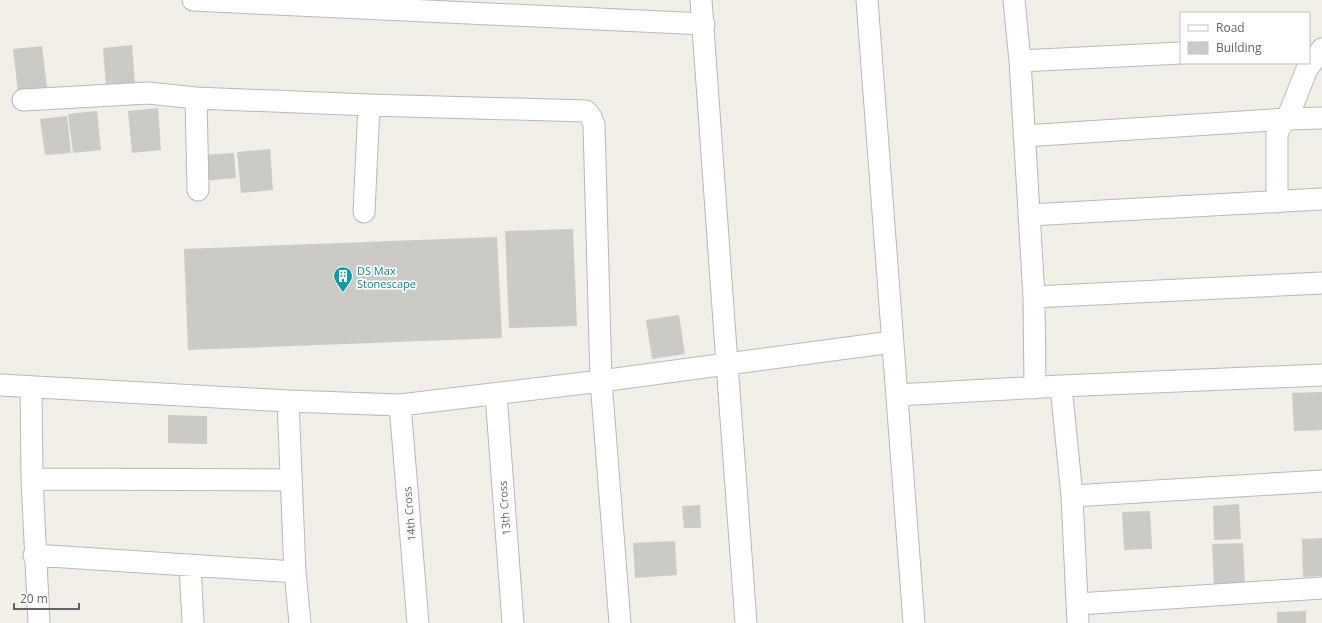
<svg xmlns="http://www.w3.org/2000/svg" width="1322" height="623" viewBox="0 0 1322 623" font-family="'Open Sans',sans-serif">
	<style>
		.building { fill: #cccac5 }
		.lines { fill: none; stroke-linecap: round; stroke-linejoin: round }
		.street-casing { stroke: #b5b8bc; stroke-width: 23 }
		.street { stroke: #fff; stroke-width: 21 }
		.labels { text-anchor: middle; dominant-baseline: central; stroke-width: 3.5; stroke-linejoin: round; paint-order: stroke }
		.culture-label { font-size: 11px; fill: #0d838f; stroke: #fff; text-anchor: start }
		.street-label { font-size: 11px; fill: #5f6368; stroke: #fff }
	</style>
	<rect width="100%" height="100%" fill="#f1efe8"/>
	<path class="building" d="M 132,45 L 135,84 L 106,86 L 103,48 Z
		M 42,46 L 47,88 L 18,92 L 13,49 Z
		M 158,108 L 161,150 L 132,153 L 128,111 Z
		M 97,111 L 101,150 L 73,153 L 68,114 Z
		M 67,116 L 71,153 L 45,155 L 40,119 Z
		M 270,149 L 273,190 L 241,193 L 237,152 Z
		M 234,153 L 236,178 L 203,181 L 201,155 Z
		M 573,229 L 577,326 L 509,328 L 505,231 Z
		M 497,237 L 502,338 L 188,350 L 184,249 Z
		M 679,315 L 685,354 L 652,359 L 646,320 Z
		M 1322,392 L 1322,430 L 1294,431 L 1292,393 Z
		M 168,415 L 207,416 L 207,444 L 168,443 Z
		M 1239,504 L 1241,539 L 1214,540 L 1213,506 Z
		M 700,505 L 701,528 L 684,528 L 682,506 Z
		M 1150,511 L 1152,549 L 1124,550 L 1122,512 Z
		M 1322,538 L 1322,576 L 1303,577 L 1302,539 Z
		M 675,541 L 677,575 L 635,578 L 633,543 Z
		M 1243,543 L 1245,585 L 1214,586 L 1212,544 Z
		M 1306,611 L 1306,623 L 1277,623 L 1277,612 Z"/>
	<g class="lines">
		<defs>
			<path id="street" d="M 193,0 L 704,24
				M 867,0 L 914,623
				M 1014,0 L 1020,61 L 1034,297 L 1035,388
				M 1020,61 L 1181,53
				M 196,98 L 198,190
				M 23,100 L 148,93 L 196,98 L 369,105 L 586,111 L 591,117 L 594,125 L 601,381 L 620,623
				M 1024,136 L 1287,119 L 1322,118
				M 1277,202 L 1277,134 L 1280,127 L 1287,119 L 1307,69 L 1322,49
				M 364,212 L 369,105
				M 1029,215 L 1322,199
				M 1034,297 L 1322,283
				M 0,385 L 288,401
				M 1061,386 L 1322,375
				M 31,387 L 32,479 L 291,480
				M 496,394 L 513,623
				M 897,395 L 1061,386 L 1072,496 L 1078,623
				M 400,405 L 418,623
				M 32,479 L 39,623
				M 1072,496 L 1322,481
				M 34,555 L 295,572
				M 190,565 L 193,623
				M 1078,604 L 1322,588
				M 300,623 L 295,572 L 288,401 L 400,405 L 601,381 L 727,364 L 701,0
				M 746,623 L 727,364 L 892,342"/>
		</defs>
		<use href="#street" class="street-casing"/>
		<use href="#street" class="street"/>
	</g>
	<defs>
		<symbol id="building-pin" viewBox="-11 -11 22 30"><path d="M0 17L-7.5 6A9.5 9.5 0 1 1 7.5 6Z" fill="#0f9aa8" stroke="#fff"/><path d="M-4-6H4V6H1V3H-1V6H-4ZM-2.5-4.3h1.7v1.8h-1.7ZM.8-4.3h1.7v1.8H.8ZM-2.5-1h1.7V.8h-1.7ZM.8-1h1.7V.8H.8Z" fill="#fff"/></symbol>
	</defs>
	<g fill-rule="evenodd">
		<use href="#building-pin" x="332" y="265" width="22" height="30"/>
	</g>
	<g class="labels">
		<g class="culture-label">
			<text x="357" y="270">DS Max<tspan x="357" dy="13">Stonescape</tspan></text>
		</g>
		<g class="street-label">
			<text transform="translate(504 508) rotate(-94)">13th Cross</text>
			<text transform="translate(409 514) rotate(-95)">14th Cross</text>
		</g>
	</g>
	<rect x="1180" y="12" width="130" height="52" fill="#ffffff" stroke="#bfc1c3"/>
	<rect x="1188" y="25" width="20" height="6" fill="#ffffff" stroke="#bfc1c3"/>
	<text x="1216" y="32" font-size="12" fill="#5f6368">Road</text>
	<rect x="1188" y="42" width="20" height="12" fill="#cccac5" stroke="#bfc1c3"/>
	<text x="1216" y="52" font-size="12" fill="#5f6368">Building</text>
	<path d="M14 603v6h65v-6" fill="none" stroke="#5f6368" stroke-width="2"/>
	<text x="20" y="603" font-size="12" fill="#5f6368" stroke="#ffffff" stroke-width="3" paint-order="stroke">20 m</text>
</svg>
